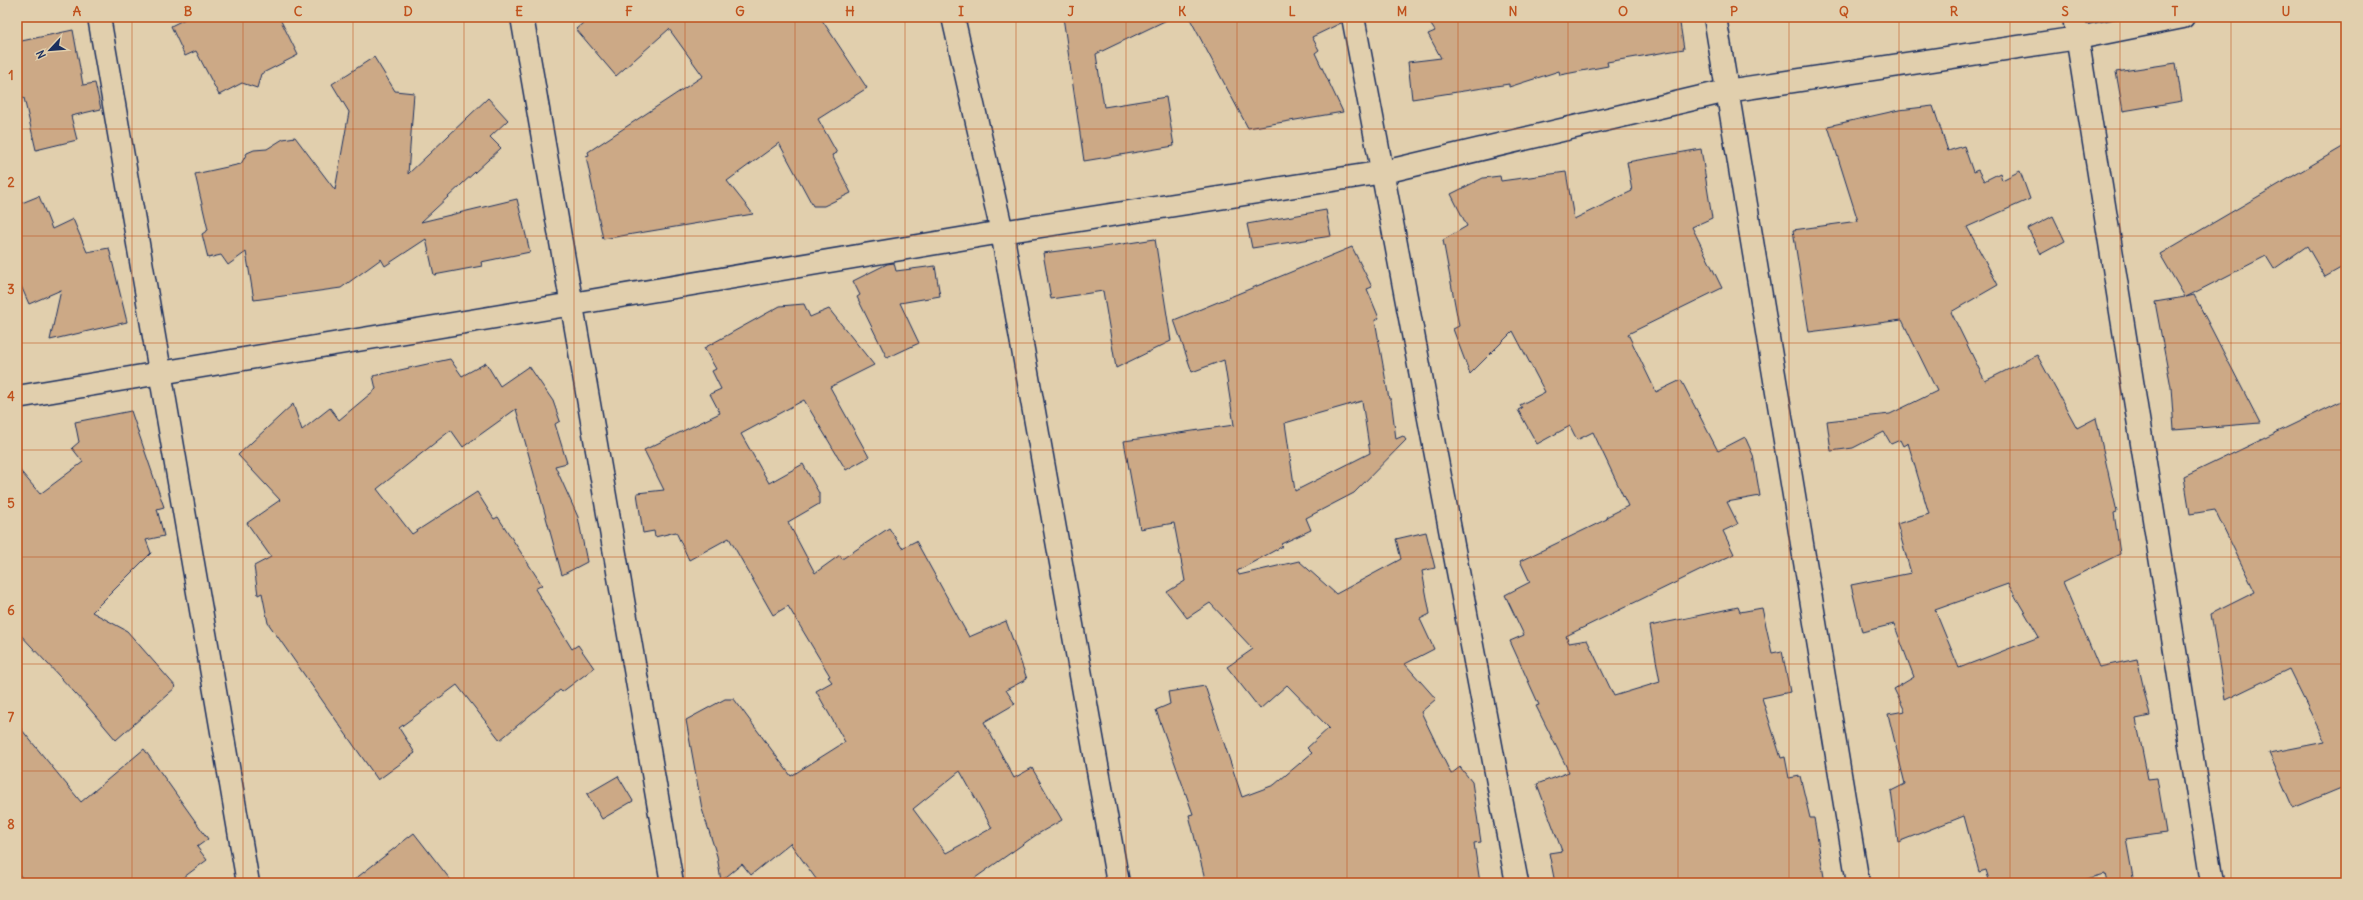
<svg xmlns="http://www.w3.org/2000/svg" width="2363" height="900" viewBox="0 0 2363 900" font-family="Delius,sans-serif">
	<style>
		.building { fill: #cca986; stroke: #1b2f5e; fill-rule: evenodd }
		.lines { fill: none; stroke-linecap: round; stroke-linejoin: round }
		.minor-casing { stroke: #1b2f5e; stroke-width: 25 }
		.minor { stroke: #e1cfad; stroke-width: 22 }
		.grid { fill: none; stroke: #bf511c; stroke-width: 1; stroke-opacity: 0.55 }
		.neatline { fill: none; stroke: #bf511c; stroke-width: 1.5 }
		.grid-label { font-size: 13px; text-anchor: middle; font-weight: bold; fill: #bf511c }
	</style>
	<rect width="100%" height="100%" fill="#e1cfad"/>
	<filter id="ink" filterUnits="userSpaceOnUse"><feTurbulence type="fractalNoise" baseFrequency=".025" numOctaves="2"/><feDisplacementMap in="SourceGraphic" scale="8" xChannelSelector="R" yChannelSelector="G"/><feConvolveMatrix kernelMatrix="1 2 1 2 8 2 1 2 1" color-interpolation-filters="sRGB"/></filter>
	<g filter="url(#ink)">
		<path class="building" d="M 189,17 L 279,17 L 298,55 L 261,74 L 257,88 L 242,83 L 219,95 L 196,51 L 185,56 L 171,26 Z
			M 590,17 L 820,17 L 867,88 L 818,119 L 837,153 L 832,155 L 851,193 L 824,206 L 813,206 L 779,143 L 727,181 L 753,214 L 603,239 L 586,156 L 589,155 L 588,152 L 703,76 L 669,29 L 616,76 L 576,29 Z
			M 1063,17 L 1173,17 L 1096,54 L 1104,107 L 1166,97 L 1174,146 L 1084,161 Z
			M 1189,17 L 1341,17 L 1341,23 L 1312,37 L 1319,50 L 1315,53 L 1343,112 L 1248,128 Z
			M 1426,17 L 1679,17 L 1684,49 L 1607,62 L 1608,66 L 1560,75 L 1559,71 L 1509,87 L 1509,84 L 1412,99 L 1408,62 L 1441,58 L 1428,34 L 1435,31 Z
			M 73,30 L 83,85 L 95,83 L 101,109 L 71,116 L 77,140 L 36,150 L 24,98 L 17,100 L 17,42 Z
			M 374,57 L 395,91 L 414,93 L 408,174 L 488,98 L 508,120 L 490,137 L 501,148 L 421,222 L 517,199 L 530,252 L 481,262 L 482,266 L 434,275 L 426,239 L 385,266 L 381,259 L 341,288 L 254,300 L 246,252 L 228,265 L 221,255 L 208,258 L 202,234 L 208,230 L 195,174 L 241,164 L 247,153 L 254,150 L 267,149 L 283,139 L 295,137 L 335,190 L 349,112 L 332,84 Z
			M 2176,63 L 2182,101 L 2123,111 L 2116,72 Z
			M 1933,106 L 1948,151 L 1964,146 L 1973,172 L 1978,170 L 1984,181 L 2000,173 L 2002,180 L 2020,171 L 2030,199 L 1967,227 L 1998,285 L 1951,312 L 1985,381 L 2037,355 L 2077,428 L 2096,418 L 2117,512 L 2114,513 L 2120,554 L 2063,582 L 2099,667 L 2137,659 L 2150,716 L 2136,719 L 2148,779 L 2157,778 L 2166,833 L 2126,839 L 2134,883 L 2107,883 L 2105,874 L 2072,883 L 1990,883 L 1986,870 L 1979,872 L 1964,816 L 1898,842 L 1891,791 L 1905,784 L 1888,714 L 1905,711 L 1894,689 L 1914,677 L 1894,624 L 1862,632 L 1851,585 L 1911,573 L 1897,524 L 1929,514 L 1908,443 L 1903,446 L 1900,440 L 1891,444 L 1884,432 L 1853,448 L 1831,451 L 1827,421 L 1890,414 L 1937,391 L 1902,320 L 1809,332 L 1793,230 L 1858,221 L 1828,126 L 1899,110 ZM 2008,584 L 2039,637 L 1959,668 L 1935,610 Z
			M 2346,145 L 2346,265 L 2325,277 L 2307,246 L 2274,269 L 2266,256 L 2186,297 L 2194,295 L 2260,423 L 2174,430 L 2171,387 L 2155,302 L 2185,297 L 2160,254 Z
			M 1701,149 L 1712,218 L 1692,227 L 1722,288 L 1628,334 L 1656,392 L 1681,380 L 1718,451 L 1745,437 L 1753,455 L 1760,496 L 1727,502 L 1738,524 L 1723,531 L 1734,554 L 1566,636 L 1569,643 L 1587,640 L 1614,696 L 1660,682 L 1650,626 L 1738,607 L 1740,612 L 1762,608 L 1772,653 L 1782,651 L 1790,692 L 1762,698 L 1781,758 L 1785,757 L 1789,778 L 1800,776 L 1810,818 L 1814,818 L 1825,883 L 1555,883 L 1549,853 L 1562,851 L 1537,784 L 1569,772 L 1536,706 L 1539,705 L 1510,641 L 1524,635 L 1505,595 L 1530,582 L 1520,561 L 1607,519 L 1606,517 L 1628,506 L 1593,432 L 1577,440 L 1570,426 L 1537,444 L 1518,410 L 1522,408 L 1520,405 L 1545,392 L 1513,331 L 1470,374 L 1453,329 L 1459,326 L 1443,240 L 1467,226 L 1451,194 L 1483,178 L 1500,176 L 1501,181 L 1566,172 L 1574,219 L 1632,191 L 1627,162 Z
			M 39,196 L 52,229 L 73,219 L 87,252 L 109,248 L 127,322 L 50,340 L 61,290 L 29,304 L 17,277 L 17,205 Z
			M 1326,210 L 1331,236 L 1252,248 L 1247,224 Z
			M 2053,216 L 2065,241 L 2041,254 L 2028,229 Z
			M 1155,239 L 1171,341 L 1116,368 L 1103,291 L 1051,299 L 1043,253 L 1090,247 L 1090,249 Z
			M 1352,247 L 1372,287 L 1367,289 L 1379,318 L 1375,320 L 1389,399 L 1391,399 L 1396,439 L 1403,436 L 1406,440 L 1354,493 L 1306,518 L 1311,530 L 1281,544 L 1283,546 L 1237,571 L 1239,575 L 1299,561 L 1336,594 L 1401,559 L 1396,539 L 1426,532 L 1435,568 L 1422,571 L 1430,614 L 1420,619 L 1434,649 L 1405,664 L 1436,699 L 1421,712 L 1451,774 L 1460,767 L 1472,782 L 1481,842 L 1474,843 L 1480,883 L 1206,883 L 1189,815 L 1193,814 L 1156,710 L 1170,704 L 1168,692 L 1205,686 L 1242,797 L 1274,785 L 1312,753 L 1307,748 L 1329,728 L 1287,685 L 1260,709 L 1227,667 L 1253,649 L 1210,603 L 1187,618 L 1167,592 L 1185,581 L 1174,523 L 1140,529 L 1124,441 L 1234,425 L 1224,360 L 1192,372 L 1174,320 ZM 1362,401 L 1370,453 L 1295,491 L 1285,423 Z
			M 894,263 L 896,271 L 935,266 L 940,296 L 900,303 L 919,343 L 887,358 L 857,297 L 860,295 L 853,281 L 887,264 Z
			M 804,304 L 810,317 L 829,309 L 874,365 L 830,387 L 869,457 L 846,470 L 804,400 L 741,434 L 769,483 L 803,464 L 819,493 L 819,504 L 788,522 L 815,573 L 840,555 L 842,559 L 889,528 L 902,548 L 916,541 L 969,637 L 1006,621 L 1027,679 L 1006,690 L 1015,704 L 984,722 L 1014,778 L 1032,768 L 1062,820 L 1036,835 L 968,883 L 819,883 L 790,843 L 751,875 L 742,864 L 721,881 L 717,856 L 702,809 L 686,720 L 725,699 L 734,699 L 791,776 L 845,742 L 816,691 L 832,682 L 828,677 L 830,676 L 788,606 L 773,615 L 729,538 L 689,560 L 676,532 L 655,537 L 654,531 L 643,533 L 637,493 L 664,490 L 644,450 L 720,413 L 710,394 L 721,389 L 712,371 L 716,369 L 704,348 L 780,306 ZM 960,771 L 992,828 L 946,853 L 913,809 Z
			M 450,359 L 462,376 L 486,363 L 500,386 L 529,366 L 553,401 L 560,421 L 555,424 L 567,463 L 555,466 L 578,517 L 587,562 L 562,575 L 516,409 L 463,447 L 451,430 L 377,489 L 412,534 L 477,492 L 494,519 L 498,517 L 542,585 L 535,589 L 572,649 L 578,645 L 594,668 L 562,692 L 560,690 L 500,740 L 457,685 L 399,728 L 415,753 L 378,780 L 268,623 L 262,593 L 258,595 L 254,566 L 271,557 L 247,523 L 280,500 L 238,455 L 293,404 L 302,430 L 330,408 L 339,420 L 376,389 L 373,376 Z
			M 2346,399 L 2346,786 L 2293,808 L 2269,753 L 2325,742 L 2289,669 L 2225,700 L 2211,614 L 2255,592 L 2215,510 L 2190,514 L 2184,477 Z
			M 131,411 L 164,507 L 157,509 L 164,536 L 146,540 L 151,553 L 92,612 L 127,631 L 176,687 L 116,740 L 89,708 L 17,631 L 17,467 L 40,494 L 83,462 L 72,448 L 79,442 L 75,422 Z
			M 17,724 L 81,802 L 144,749 L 208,839 L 197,847 L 207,860 L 176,883 L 27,883 L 17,872 Z
			M 618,776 L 633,801 L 602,819 L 587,794 Z
			M 414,833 L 453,883 L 350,883 Z"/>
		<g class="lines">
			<defs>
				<path id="minor" d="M 99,17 L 248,883
					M 522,17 L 672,883
					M 953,17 L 1002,232 L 1118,883
					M 1353,17 L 1517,883
					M 1715,17 L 1858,883
					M 2074,17 L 2212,883
					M 17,397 L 1002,232 L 1384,172 L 1727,91 L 2078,38 L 2183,17"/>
			</defs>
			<use href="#minor" class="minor-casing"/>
			<use href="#minor" class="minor"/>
		</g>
	</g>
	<path class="grid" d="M 132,17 L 132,883M 243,17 L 243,883M 353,17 L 353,883M 464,17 L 464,883M 574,17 L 574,883M 685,17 L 685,883M 795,17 L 795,883M 905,17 L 905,883M 1016,17 L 1016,883M 1126,17 L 1126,883M 1237,17 L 1237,883M 1347,17 L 1347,883M 1458,17 L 1458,883M 1568,17 L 1568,883M 1678,17 L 1678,883M 1789,17 L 1789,883M 1899,17 L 1899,883M 2010,17 L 2010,883M 2120,17 L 2120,883M 2231,17 L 2231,883M 17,129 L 2346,129M 17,236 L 2346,236M 17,343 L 2346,343M 17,450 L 2346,450M 17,557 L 2346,557M 17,664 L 2346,664M 17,771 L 2346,771"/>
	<rect width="2363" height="900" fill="none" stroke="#e1cfad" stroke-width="44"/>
	<g transform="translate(50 50) rotate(244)" stroke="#e1cfad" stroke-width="3" paint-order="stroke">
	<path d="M0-3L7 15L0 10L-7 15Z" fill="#1b2f5e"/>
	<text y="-6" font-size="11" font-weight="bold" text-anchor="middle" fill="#1b2f5e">N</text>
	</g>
	<rect x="22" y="22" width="2319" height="856" class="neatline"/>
	<g class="grid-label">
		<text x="77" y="16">A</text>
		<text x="188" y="16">B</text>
		<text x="298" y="16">C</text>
		<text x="408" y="16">D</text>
		<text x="519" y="16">E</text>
		<text x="629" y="16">F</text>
		<text x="740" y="16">G</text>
		<text x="850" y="16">H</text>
		<text x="961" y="16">I</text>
		<text x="1071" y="16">J</text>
		<text x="1182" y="16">K</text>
		<text x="1292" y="16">L</text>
		<text x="1402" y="16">M</text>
		<text x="1513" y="16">N</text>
		<text x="1623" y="16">O</text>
		<text x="1734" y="16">P</text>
		<text x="1844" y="16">Q</text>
		<text x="1954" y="16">R</text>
		<text x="2065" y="16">S</text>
		<text x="2175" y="16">T</text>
		<text x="2286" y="16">U</text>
		<text x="11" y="80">1</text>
		<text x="11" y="187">2</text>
		<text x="11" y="294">3</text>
		<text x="11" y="401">4</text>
		<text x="11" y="508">5</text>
		<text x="11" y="615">6</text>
		<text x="11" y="722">7</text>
		<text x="11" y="829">8</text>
	</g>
</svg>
